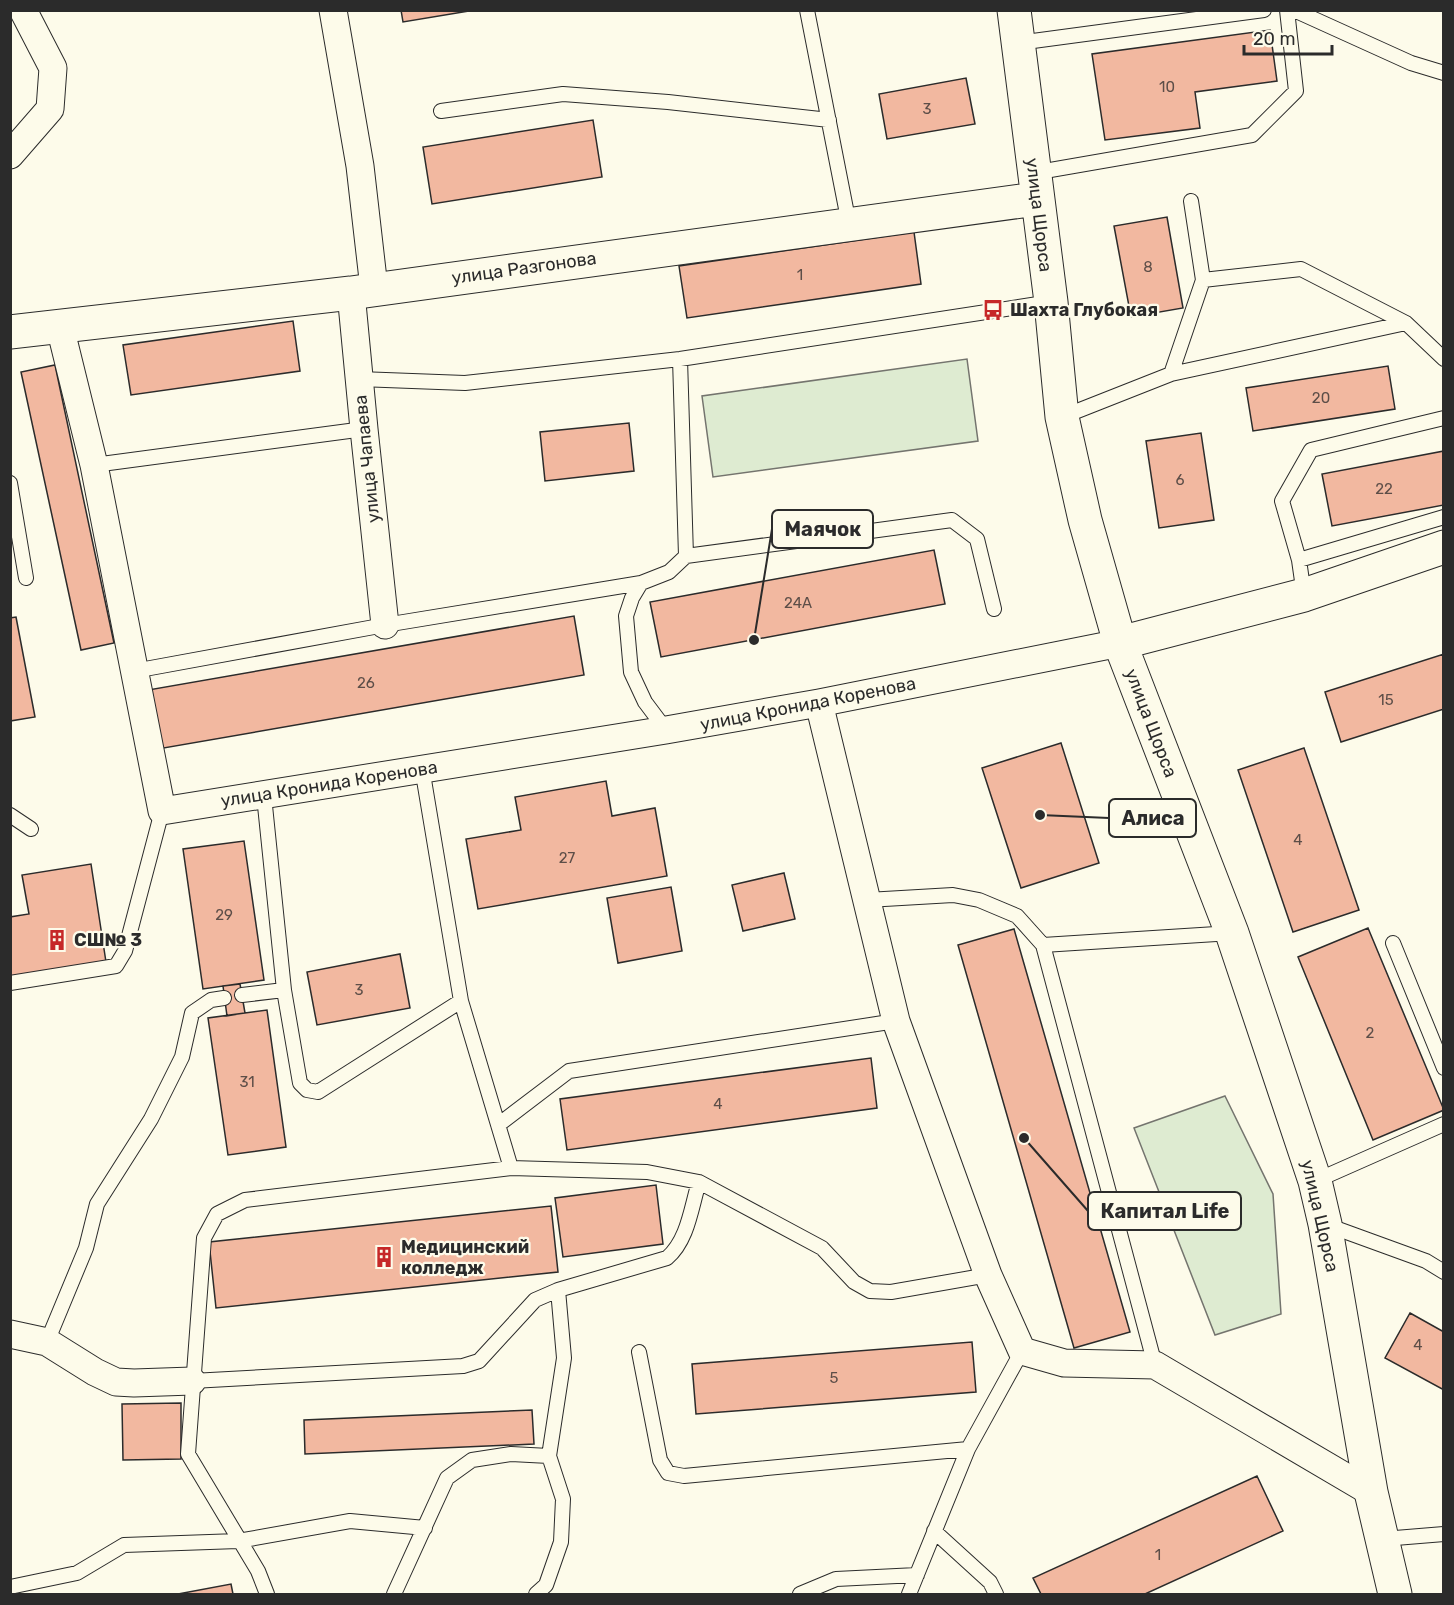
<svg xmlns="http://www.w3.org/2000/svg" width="1454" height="1605" viewBox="0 0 1454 1605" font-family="Rubik,sans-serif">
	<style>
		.green { fill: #deebd1; stroke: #74746e; stroke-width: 1.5 }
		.building { fill: #f2b8a0; stroke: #2b2b2b; stroke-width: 1.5 }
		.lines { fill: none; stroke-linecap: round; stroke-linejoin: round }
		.service-casing { stroke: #2b2b2b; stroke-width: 16 }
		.minor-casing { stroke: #2b2b2b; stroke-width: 29 }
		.tertiary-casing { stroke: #2b2b2b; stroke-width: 35 }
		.service { stroke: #fdfbea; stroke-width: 14 }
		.minor { stroke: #fdfbea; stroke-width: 27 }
		.tertiary { stroke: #fdfbea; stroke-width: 33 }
		.labels { text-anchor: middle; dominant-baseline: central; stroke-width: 4.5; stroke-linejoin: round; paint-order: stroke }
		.number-label { font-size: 15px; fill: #5d4e48 }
		.street-label { font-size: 18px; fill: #2b2b2b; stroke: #fdfbea }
		.poi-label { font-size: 18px; font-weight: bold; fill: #2b2b2b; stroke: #fdfbea; text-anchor: start }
		.leader { fill: none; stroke: #2b2b2b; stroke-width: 2 }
		.callout-dot { fill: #2b2b2b; stroke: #fdfbea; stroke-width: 2 }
		.callout { fill: #fdfbea; stroke: #2b2b2b; stroke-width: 2 }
		.callout-label { font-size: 20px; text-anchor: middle; font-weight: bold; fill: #2b2b2b }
	</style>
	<rect width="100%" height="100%" fill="#fdfbea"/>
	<path class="green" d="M 967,359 L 978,441 L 713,477 L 702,396 Z
		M 1225,1096 L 1273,1194 L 1281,1314 L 1215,1335 L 1134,1128 Z"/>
	<path class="building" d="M 401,10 L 475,10 L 403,22 Z
		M 1270,30 L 1277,81 L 1195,92 L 1200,128 L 1105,140 L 1092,54 Z
		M 966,78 L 975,124 L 887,139 L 879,94 Z
		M 593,120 L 602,177 L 432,204 L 423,147 Z
		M 1167,217 L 1183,308 L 1131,317 L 1114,226 Z
		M 914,232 L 921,284 L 687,318 L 679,266 Z
		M 293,321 L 300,371 L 131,395 L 123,345 Z
		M 55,365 L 114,643 L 81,650 L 21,372 Z
		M 1388,366 L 1395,409 L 1253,431 L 1246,388 Z
		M 629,423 L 634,471 L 545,481 L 540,432 Z
		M 1201,433 L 1214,520 L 1159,528 L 1146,441 Z
		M 1444,451 L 1444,505 L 1332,526 L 1322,474 Z
		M 934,550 L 945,604 L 661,657 L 650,602 Z
		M 574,616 L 584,675 L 158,749 L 148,690 Z
		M 16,617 L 35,717 L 10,721 L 10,618 Z
		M 1444,654 L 1444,709 L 1341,742 L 1325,692 Z
		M 1061,743 L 1099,863 L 1021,888 L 982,768 Z
		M 1304,748 L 1359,910 L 1293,932 L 1238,770 Z
		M 606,781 L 612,816 L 655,808 L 667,876 L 478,909 L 466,839 L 521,830 L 515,797 Z
		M 244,841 L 264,980 L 203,989 L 183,849 Z
		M 91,864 L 106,962 L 10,977 L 10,917 L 29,914 L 22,875 Z
		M 784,873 L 795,919 L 743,931 L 732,885 Z
		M 671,887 L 682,951 L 618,963 L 607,898 Z
		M 1368,928 L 1444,1110 L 1373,1140 L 1298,957 Z
		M 1014,929 L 1130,1332 L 1074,1348 L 958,945 Z
		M 400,954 L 410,1008 L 317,1025 L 307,972 Z
		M 240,984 L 245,1013 L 227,1016 L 223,986 Z
		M 267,1010 L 286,1147 L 228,1155 L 208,1018 Z
		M 871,1058 L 877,1108 L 567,1150 L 560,1099 Z
		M 656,1185 L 663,1244 L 563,1257 L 555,1198 Z
		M 551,1206 L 558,1272 L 216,1308 L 209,1242 Z
		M 1410,1313 L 1444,1332 L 1444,1390 L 1385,1358 Z
		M 972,1342 L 976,1392 L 696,1414 L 692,1364 Z
		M 181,1403 L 181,1459 L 123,1460 L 122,1404 Z
		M 532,1410 L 534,1444 L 305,1454 L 304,1420 Z
		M 1257,1476 L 1283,1531 L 1145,1594 L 1041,1594 L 1033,1578 Z
		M 231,1584 L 233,1594 L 178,1594 Z"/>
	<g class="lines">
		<defs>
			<path id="service" d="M 807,10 L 849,224
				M 1294,10 L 1411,63 L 1444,73
				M 1018,43 L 1264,10
				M 441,111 L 563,94 L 668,102 L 829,120
				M 1033,173 L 1252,135 L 1296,91 L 1287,10
				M 1203,280 L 1301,269 L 1406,323 L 1444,359
				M 1171,374 L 1406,323
				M 359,379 L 465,383 L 680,359 L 1051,302
				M 1062,417 L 1171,374 L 1203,280 L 1191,201
				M 94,465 L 364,429
				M 10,483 L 26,578
				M 686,556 L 952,520 L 977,539 L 994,609
				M 1299,560 L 1444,517
				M 1304,595 L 1299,560 L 1282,501 L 1311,450 L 1444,418
				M 134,671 L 385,625 L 641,583
				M 666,730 L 645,702 L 631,672 L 626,616 L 632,598 L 641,583 L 669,572 L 686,556 L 680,359
				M 422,768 L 461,1001 L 511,1168
				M 264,796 L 284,990 L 300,1083 L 307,1090 L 318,1092 L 461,1001
				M 10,815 L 31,829
				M 867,900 L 953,895 L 979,900 L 1017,916 L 1043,945 L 1155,1365
				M 1393,943 L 1444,1068
				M 1043,945 L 1232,933
				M 10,983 L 116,966 L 125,951 L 162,811
				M 242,995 L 284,990
				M 498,1125 L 569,1071 L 896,1021
				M 1315,1181 L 1444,1124
				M 1327,1225 L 1426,1261 L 1444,1272
				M 47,1342 L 86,1248 L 97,1204 L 151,1119 L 182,1057 L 192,1013 L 211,1000 L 224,998
				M 639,1352 L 660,1460 L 668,1473 L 684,1476 L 968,1449 L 1022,1351
				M 192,1381 L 463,1366 L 479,1361 L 535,1300 L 558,1290 L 667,1258 C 688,1240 691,1208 699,1182
				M 934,1531 L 990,1582 L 996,1594
				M 1383,1539 L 1444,1534
				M 10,1587 L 77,1573 L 124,1545 L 238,1541 L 350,1521 L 425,1528
				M 267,1594 L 258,1571 L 188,1454 L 204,1238 L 217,1214 L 245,1200 L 511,1168 L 647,1172 L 699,1182 L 822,1248 L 854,1282 L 870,1291 L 891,1292 L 988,1275
				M 394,1594 L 447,1478 L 472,1460 L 511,1454 L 549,1456 L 564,1358 L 558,1290
				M 536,1594 L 546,1585 L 561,1542 L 563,1499 L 549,1456
				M 800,1594 L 836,1579 L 917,1575
				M 909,1594 L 968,1449"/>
			<path id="minor" d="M 333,10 L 360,166 L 374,288
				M 10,155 L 50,109 L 53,68 L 23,10
				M 351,293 L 364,429 L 385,625
				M 60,327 L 94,465 L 162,811 L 666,730 L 819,703 L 1120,643
				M 819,703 L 896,1021 L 988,1275 L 1022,1351 L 1064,1363 L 1155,1365 L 1371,1492
				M 10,1334 L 47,1342 L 95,1372 L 116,1382 L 134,1383 L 192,1381"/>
			<path id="tertiary" d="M 1014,10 L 1051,302 L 1062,417 L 1085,520 L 1120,643 L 1232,933 L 1315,1181 L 1325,1224 L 1371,1492 L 1395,1594
				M 10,332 L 351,293 L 1036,199
				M 1120,643 L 1304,595 L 1444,547"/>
		</defs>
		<use href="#service" class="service-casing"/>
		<use href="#minor" class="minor-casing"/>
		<use href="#tertiary" class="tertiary-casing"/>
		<use href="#service" class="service"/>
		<use href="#minor" class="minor"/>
		<use href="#tertiary" class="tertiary"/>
	</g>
	<defs>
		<symbol id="bus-bare" viewBox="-9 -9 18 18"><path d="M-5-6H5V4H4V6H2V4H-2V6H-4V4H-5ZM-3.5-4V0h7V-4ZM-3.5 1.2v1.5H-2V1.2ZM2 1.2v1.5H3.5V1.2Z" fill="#c62828" stroke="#fdfbea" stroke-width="2.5" paint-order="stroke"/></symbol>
		<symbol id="building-bare" viewBox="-9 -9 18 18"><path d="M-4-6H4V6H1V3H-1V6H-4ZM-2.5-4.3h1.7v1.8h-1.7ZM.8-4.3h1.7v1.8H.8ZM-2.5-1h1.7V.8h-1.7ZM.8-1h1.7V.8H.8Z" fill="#c62828" stroke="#fdfbea" stroke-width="2.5" paint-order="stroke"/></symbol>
	</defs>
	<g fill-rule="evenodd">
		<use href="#bus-bare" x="978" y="295" width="30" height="30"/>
		<use href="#building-bare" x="42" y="925" width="30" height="30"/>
		<use href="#building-bare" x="369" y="1242" width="30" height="30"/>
	</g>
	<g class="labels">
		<g class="number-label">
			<text x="1167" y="87">10</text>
			<text x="927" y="109">3</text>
			<text x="1148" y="267">8</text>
			<text x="800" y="275">1</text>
			<text x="1321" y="398">20</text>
			<text x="1180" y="480">6</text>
			<text x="1384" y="489">22</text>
			<text x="798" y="603">24А</text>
			<text x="366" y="683">26</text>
			<text x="1386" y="700">15</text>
			<text x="1298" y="840">4</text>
			<text x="567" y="858">27</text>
			<text x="224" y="915">29</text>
			<text x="359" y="990">3</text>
			<text x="1370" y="1033">2</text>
			<text x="247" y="1082">31</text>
			<text x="718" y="1104">4</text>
			<text x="1418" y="1345">4</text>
			<text x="834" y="1378">5</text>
			<text x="1158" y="1555">1</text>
		</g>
		<g class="street-label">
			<text transform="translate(1039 215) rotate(83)">улица Щорса</text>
			<text transform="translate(524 268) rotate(-8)">улица Разгонова</text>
			<text transform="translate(367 459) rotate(-96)">улица Чапаева</text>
			<text transform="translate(808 704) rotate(-11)">улица Кронида Коренова</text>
			<text transform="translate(1151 723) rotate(69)">улица Щорса</text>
			<text transform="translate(329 784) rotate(-9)">улица Кронида Коренова</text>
			<text transform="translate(1320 1216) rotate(77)">улица Щорса</text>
		</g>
		<g class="poi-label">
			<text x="1010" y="310">Шахта Глубокая</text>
			<text x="74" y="940">СШ№ 3</text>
			<text x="401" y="1247">Медицинский<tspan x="401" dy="21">колледж</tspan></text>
		</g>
	</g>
	<path class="leader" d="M754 640L772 529M1040 815L1109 818M1024 1138L1088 1211"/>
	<g class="callout-dot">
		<circle cx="754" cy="640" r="6"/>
		<circle cx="1040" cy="815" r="6"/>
		<circle cx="1024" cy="1138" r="6"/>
	</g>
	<g class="callout">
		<rect x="772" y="510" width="101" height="38" rx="6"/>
		<rect x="1109" y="799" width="87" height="38" rx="6"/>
		<rect x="1088" y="1192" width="153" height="38" rx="6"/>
	</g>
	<g class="callout-label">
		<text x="823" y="536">Маячок</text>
		<text x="1153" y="825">Алиса</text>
		<text x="1165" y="1218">Капитал Life</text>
	</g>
	<rect width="1454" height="1605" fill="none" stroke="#2b2b2b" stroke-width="24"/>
	<path d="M1244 45v9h88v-9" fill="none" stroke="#2b2b2b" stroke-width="3"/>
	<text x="1253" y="45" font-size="18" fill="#2b2b2b" stroke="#fdfbea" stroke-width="4.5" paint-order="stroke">20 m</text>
</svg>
